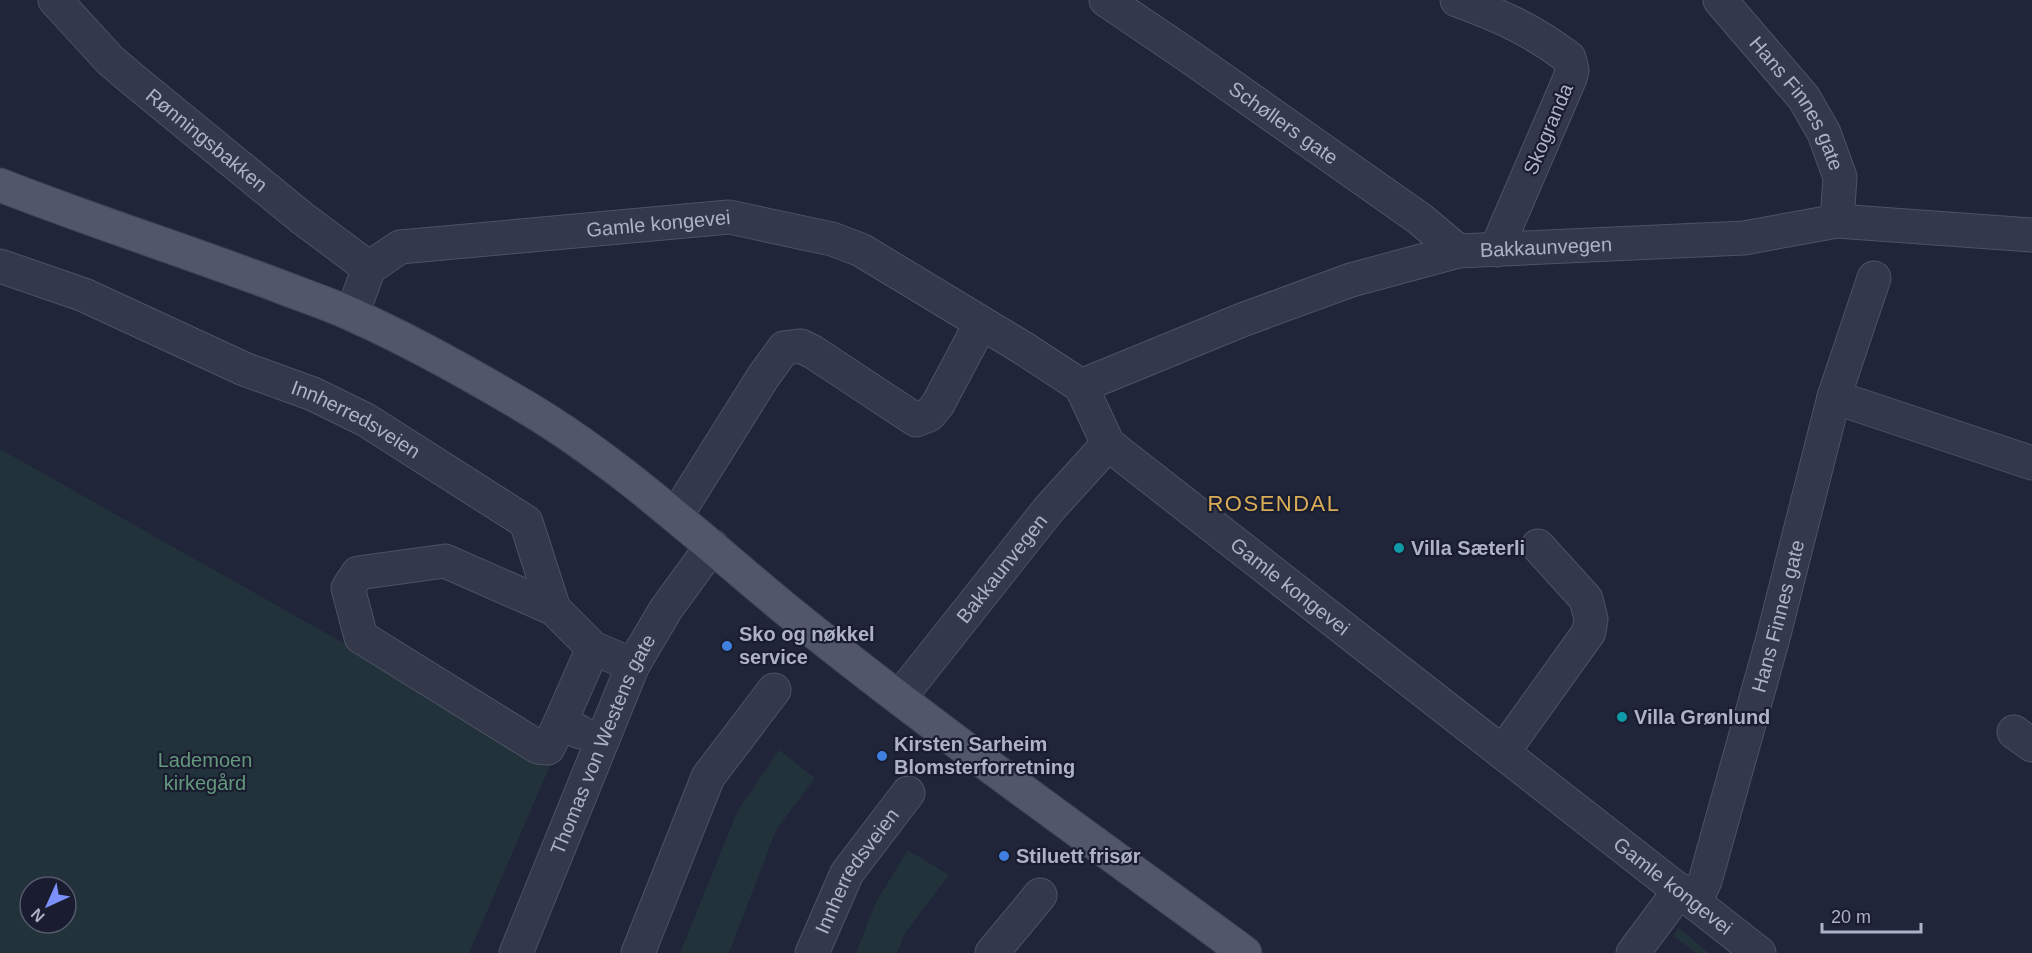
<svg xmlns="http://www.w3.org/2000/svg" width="2032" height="953" viewBox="0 0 2032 953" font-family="Helvetica,sans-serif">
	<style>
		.green { fill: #22323b; fill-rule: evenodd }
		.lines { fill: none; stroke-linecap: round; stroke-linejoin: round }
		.minor-casing { stroke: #4e5265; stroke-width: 35 }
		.major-casing { stroke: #3d4154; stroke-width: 35 }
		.minor { stroke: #33384a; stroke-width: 33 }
		.major { stroke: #51566a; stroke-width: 33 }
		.culture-dot { fill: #0f9aa8; stroke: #191d2f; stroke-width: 2 }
		.shop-dot { fill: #3f7fe0; stroke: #191d2f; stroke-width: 2 }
		.labels { text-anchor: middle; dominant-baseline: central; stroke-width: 4.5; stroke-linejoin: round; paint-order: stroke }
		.street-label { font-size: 20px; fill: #aeb2c7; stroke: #191d2f }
		.poi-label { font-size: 20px; font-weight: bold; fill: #aeb2c7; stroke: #191d2f; text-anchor: start }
		.park-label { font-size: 20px; fill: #64987c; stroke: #191d2f }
		.quarter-label { font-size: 22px; letter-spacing: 1.5px; fill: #d9ad57; stroke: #191d2f }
	</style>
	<rect width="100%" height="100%" fill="#20253a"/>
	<path class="green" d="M 0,449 L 552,761 L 469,953 L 0,953 ZM 30,887 L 66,887 L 66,923 L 30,923 Z
		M 779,750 L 815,778 L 776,830 L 729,953 L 680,953 L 738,810 Z
		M 908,850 L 949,875 L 905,933 L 897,953 L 856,953 L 876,902 Z
		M 1679,928 L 1709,953 L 1696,953 L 1673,935 Z"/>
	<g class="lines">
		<defs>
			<g id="minor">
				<path id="s1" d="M 55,0 L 110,60 L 131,78 L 302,218 L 369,268"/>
				<path id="s2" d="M 1106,0 L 1190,57 L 1420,219 L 1458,251"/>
				<path d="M 1457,0 C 1501,16 1532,30 1569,58 L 1572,70 L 1570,78 L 1496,250"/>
				<path id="s3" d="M 1720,0 L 1804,98 L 1824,133 L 1840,177 L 1837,221"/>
				<path id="s4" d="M 0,266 L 84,295 L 244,369 L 313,394 L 366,420 L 526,522 L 554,609 L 593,648 L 633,665"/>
				<path id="s5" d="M 352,314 L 369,268 L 400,247 L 729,217 L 832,239 L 861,250 L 1023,348 L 1081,386 L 1108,444 L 1759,953"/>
				<path id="s6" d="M 1081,386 L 1242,320 L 1351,280 L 1458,251 L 1744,238 L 1837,221 L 2032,235"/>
				<path d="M 1834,397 L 2032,463"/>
				<path d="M 676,516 L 763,377 L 784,348 L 801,346 L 813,352 L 916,420 L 929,415 L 938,404 L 981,323"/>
				<path d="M 554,609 L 445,561 L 358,573 L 348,588 L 361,637 L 538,747 L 548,748 L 560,723"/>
				<path id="s7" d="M 900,697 L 1049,509 L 1108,444"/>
				<path d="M 580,732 L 560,723 L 593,648"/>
				<path d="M 2014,732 L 2032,745"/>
				<path d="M 1503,752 L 1589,632 L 1591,619 L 1586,599 L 1538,546"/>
				<path id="s8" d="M 1695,902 L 1705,881 L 1773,638 L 1834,397 L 1874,278"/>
				<path id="s9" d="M 516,953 L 633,665 L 666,609 L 712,546"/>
				<path d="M 638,953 L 708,777 L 774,690"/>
				<path id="s10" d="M 812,953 L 847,873 L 908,793"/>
				<path d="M 992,953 L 1040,895"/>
				<path d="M 1633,953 L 1680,890"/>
			</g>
			<path id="major" d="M 0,185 C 92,221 186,251 279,286 C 304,296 330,304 355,316 C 409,340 461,369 512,399 C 614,457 698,537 788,611 C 936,731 1092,840 1245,953"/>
		</defs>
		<use href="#minor" class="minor-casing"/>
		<use href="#major" class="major-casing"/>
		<use href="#minor" class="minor"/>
		<use href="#major" class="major"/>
	</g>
	<g class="culture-dot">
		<circle cx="1399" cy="548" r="6"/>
		<circle cx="1622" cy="717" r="6"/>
	</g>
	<g class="shop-dot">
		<circle cx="727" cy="646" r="6"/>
		<circle cx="882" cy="756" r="6"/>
		<circle cx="1004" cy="856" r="6"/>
	</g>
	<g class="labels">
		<g class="street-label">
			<text stroke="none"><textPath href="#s3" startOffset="130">Hans Finnes gate</textPath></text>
			<text stroke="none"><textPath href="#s2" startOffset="216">Schøllers gate</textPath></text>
			<text transform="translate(1548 129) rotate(-67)">Skogranda</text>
			<text stroke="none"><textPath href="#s1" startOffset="207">Rønningsbakken</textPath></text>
			<text stroke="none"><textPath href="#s5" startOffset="346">Gamle kongevei</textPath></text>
			<text stroke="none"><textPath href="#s6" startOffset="489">Bakkaunvegen</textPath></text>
			<text stroke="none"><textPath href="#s4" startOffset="388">Innherredsveien</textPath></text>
			<text stroke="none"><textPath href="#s7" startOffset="164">Bakkaunvegen</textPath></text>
			<text stroke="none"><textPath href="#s5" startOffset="1107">Gamle kongevei</textPath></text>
			<text stroke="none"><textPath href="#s8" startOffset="298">Hans Finnes gate</textPath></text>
			<text stroke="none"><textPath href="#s9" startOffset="226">Thomas von Westens gate</textPath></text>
			<text stroke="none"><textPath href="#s10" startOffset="94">Innherredsveien</textPath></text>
			<text stroke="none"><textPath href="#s5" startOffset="1593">Gamle kongevei</textPath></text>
		</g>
		<g class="poi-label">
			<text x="1411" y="548">Villa Sæterli</text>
			<text x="739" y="634">Sko og nøkkel<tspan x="739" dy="23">service</tspan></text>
			<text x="1634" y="717">Villa Grønlund</text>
			<text x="894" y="744">Kirsten Sarheim<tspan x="894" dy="23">Blomsterforretning</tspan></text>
			<text x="1016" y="856">Stiluett frisør</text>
		</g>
		<g class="park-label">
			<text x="205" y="760">Lademoen<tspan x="205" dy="23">kirkegård</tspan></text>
		</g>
		<g class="quarter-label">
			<text x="1274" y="503">ROSENDAL</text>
		</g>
	</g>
	<g transform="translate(48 905) rotate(225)"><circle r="28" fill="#191d2f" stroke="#55596c" stroke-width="1.5"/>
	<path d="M0-4.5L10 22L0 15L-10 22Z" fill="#7c91fd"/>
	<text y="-9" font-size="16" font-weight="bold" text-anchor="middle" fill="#aeb2c7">N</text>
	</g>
	<path d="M1822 923v9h99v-9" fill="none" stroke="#aeb2c7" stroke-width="3"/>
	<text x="1831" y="923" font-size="18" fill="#aeb2c7" stroke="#191d2f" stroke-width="4.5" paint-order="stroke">20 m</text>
</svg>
